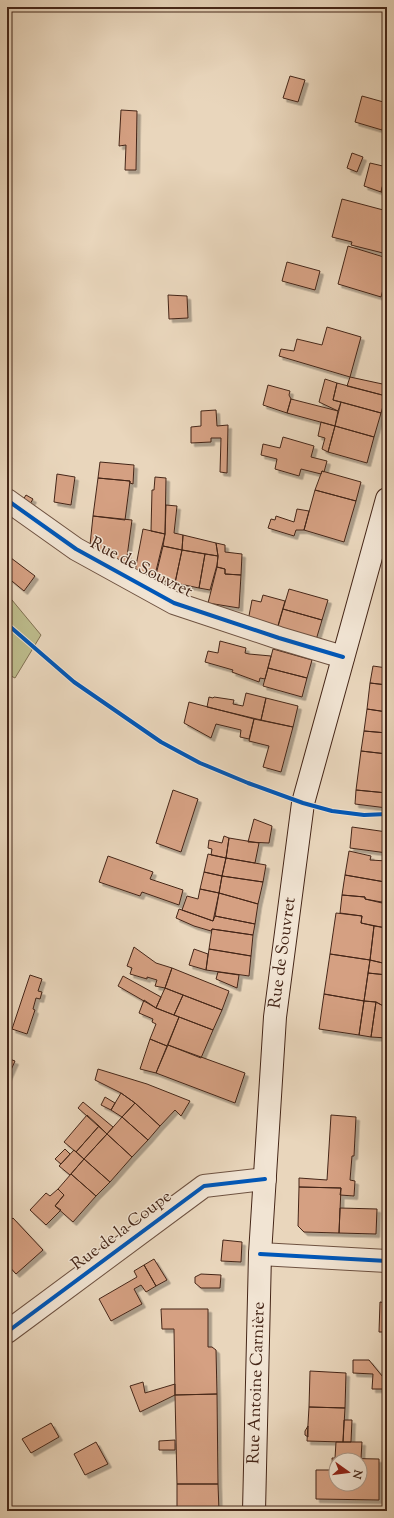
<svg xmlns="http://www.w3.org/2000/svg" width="394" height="1518" viewBox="0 0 394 1518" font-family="'Sorts Mill Goudy',serif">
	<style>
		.green { fill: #bdbc8c; stroke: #817152 }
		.building { fill: #d5a082; stroke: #452618; fill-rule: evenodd; filter: url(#shadow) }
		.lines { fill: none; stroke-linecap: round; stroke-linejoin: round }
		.minor-casing { stroke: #6e5241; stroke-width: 24 }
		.secondary-casing { stroke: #452618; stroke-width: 24 }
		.minor { stroke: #f1e4d3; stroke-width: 22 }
		.secondary { stroke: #f1e4d3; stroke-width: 22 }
		.cycleway-casing { stroke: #f1e4d3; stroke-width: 6 }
		.cycleway { stroke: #0057b8; stroke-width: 4 }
		.labels { text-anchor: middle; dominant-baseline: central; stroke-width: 3; stroke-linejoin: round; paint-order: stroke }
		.street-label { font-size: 17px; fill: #452618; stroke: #f1e4d3 }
	</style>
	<defs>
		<filter id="shadow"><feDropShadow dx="3.5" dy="3.5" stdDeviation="0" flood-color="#0004"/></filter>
	</defs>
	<rect width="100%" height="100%" fill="#e9d6bc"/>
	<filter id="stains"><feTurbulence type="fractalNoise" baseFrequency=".005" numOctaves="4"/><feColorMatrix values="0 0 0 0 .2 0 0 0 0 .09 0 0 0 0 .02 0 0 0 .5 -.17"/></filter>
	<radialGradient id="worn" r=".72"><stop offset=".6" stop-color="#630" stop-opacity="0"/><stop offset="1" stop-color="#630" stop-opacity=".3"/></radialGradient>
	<path class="green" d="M 7,594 L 41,635 L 15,678 L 7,674 Z"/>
	<path class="building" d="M 290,76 L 305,80 L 298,102 L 283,98 Z
		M 362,96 L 387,103 L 387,112 L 382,130 L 355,122 Z
		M 121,110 L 137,111 L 136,170 L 125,170 L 126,145 L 119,146 Z
		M 352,153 L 363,157 L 357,172 L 347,168 Z
		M 370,163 L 387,167 L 381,192 L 364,186 Z
		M 387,170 L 387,194 L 381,192 Z
		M 342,199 L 387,211 L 387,254 L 351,245 L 352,242 L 332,237 Z
		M 348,246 L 387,258 L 387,275 L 381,297 L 338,284 Z
		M 287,262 L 320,271 L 315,290 L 282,281 Z
		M 168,295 L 187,296 L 188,318 L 169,319 Z
		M 327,327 L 361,337 L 350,377 L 279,356 L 281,349 L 294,351 L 297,339 L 322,345 Z
		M 350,377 L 387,385 L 386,396 L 347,386 Z
		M 325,379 L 337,383 L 333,400 L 341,402 L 338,411 L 319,402 Z
		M 337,383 L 386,396 L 381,413 L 333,400 Z
		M 268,385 L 290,391 L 289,395 L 291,399 L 287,413 L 263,405 Z
		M 291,399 L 338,411 L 335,426 L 287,413 Z
		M 341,402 L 381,413 L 374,437 L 335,426 Z
		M 216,410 L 217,426 L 228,425 L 227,473 L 220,472 L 221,438 L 211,438 L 211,442 L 191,443 L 191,427 L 201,426 L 201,411 Z
		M 321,422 L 335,426 L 328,452 L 322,449 L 325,438 L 318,436 Z
		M 335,426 L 374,437 L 367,463 L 328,452 Z
		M 283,437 L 314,446 L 311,457 L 327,461 L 324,472 L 322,471 L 321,474 L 301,469 L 299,476 L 275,469 L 277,459 L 261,455 L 263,444 L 280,448 Z
		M 100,462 L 134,465 L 133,484 L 130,483 L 130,481 L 98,478 Z
		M 322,471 L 361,482 L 356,501 L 315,490 Z
		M 57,474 L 75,477 L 71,505 L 54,502 Z
		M 155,477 L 166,478 L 165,534 L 151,531 L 152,490 L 154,490 Z
		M 98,478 L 130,481 L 125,520 L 93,516 Z
		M 315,490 L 356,501 L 344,542 L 304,530 Z
		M 26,495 L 33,499 L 30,504 L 23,500 Z
		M 166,505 L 177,506 L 174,533 L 183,535 L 182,550 L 163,546 L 165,534 Z
		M 297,509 L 309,511 L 304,530 L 296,530 L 294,536 L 268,528 L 271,519 L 275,520 L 276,516 L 294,522 Z
		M 93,516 L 132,520 L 126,564 L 90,545 Z
		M 143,529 L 165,534 L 155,575 L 135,571 Z
		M 183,535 L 216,543 L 218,556 L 182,550 Z
		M 216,543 L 225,545 L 225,552 L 242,554 L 241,575 L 225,574 L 225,569 L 217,567 L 218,556 Z
		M 163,546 L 182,550 L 175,583 L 155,579 Z
		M 182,550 L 205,554 L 199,588 L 175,583 Z
		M 205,554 L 218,556 L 217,565 L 210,590 L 199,588 Z
		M 7,555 L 35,576 L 24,591 L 7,577 Z
		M 217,567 L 225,569 L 225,574 L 241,575 L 239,608 L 208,603 Z
		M 289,589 L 328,600 L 322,620 L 283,609 Z
		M 263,595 L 285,601 L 277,629 L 248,621 L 252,600 L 261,602 Z
		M 283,609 L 322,620 L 316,640 L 277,630 Z
		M 220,641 L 246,648 L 245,653 L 249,654 L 271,656 L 265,679 L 260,678 L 259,682 L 232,672 L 233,670 L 205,662 L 208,651 L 218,653 Z
		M 273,649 L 312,660 L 307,678 L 268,668 Z
		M 373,666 L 387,668 L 387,685 L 370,683 Z
		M 268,668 L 307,678 L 302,697 L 263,686 Z
		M 370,683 L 387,685 L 387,712 L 367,709 Z
		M 246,693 L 266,698 L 261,720 L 207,707 L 209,697 L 213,698 L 214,697 L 234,700 L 233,704 L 243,706 Z
		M 266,698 L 298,706 L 293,727 L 261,720 Z
		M 189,702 L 254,719 L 249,739 L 240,737 L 241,730 L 216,724 L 211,738 L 184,723 Z
		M 367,709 L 387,712 L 387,733 L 364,731 Z
		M 254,719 L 293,727 L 281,772 L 263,767 L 269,746 L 249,741 Z
		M 364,731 L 387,733 L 387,754 L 361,751 Z
		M 361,751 L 387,754 L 387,793 L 356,790 Z
		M 173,790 L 198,799 L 181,852 L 156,843 Z
		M 356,790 L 387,793 L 387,808 L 355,804 Z
		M 254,819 L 272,826 L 269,843 L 248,842 Z
		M 352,827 L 387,832 L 387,853 L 350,848 Z
		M 224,836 L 229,838 L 226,858 L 211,855 L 212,849 L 208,848 L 209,840 L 222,843 Z
		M 229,838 L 259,843 L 255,863 L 226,858 Z
		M 349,851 L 371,856 L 370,860 L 387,861 L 385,882 L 345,875 Z
		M 208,854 L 226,858 L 222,876 L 204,872 Z
		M 108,856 L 153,872 L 150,879 L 183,890 L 179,905 L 142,892 L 140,896 L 99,882 Z
		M 226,858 L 266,865 L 263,882 L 222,876 Z
		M 204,872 L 222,876 L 219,893 L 200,889 Z
		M 345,875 L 385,882 L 382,903 L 365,899 L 365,897 L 342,895 Z
		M 222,876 L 263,882 L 258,904 L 219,893 Z
		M 384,886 L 387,886 L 387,895 L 383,895 Z
		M 200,889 L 219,893 L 213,921 L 182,910 L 187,896 L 198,899 Z
		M 219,893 L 258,904 L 255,924 L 215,916 Z
		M 342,895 L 365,897 L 365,899 L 387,903 L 386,928 L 361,923 L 362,916 L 340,913 Z
		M 179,909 L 213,921 L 215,916 L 255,924 L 253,935 L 212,929 L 211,931 L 194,926 L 176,918 Z
		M 336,913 L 362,916 L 361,923 L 374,926 L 370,960 L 330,954 Z
		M 374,926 L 387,928 L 387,964 L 370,960 Z
		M 212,929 L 253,935 L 251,956 L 209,949 Z
		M 134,947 L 156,963 L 172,968 L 165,988 L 155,986 L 157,980 L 147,977 L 147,979 L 130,974 L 132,968 L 127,966 Z
		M 194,949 L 208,954 L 206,970 L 189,965 Z
		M 209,949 L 251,956 L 249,976 L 206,970 Z
		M 330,954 L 370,960 L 364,1001 L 324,994 Z
		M 370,960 L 387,964 L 387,975 L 368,973 Z
		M 172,968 L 229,991 L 222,1010 L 165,988 Z
		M 218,972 L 239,975 L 237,988 L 216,979 Z
		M 368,973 L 387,975 L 387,1008 L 376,1002 L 364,1001 Z
		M 30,975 L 42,979 L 38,991 L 42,992 L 40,999 L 36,998 L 33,1009 L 35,1010 L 27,1034 L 12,1029 Z
		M 123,976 L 161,997 L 156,1008 L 118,986 Z
		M 165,988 L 183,995 L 174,1015 L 156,1008 Z
		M 324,994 L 364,1001 L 359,1035 L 319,1029 Z
		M 183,995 L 222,1010 L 213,1030 L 174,1015 Z
		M 144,1000 L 156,1008 L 179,1017 L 167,1046 L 150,1039 L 156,1024 L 152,1022 L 153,1019 L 139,1013 Z
		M 364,1001 L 376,1002 L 371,1037 L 359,1035 Z
		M 376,1002 L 387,1008 L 387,1038 L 371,1037 Z
		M 179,1017 L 213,1030 L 201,1058 L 168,1045 Z
		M 150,1039 L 167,1046 L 156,1073 L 140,1069 Z
		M 168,1045 L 245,1073 L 235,1103 L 156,1073 Z
		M 7,1058 L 15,1061 L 7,1079 Z
		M 98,1069 L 147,1084 L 190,1101 L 181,1116 L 175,1110 L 160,1126 L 135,1103 L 121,1093 L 95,1080 Z
		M 121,1093 L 135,1103 L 122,1117 L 111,1110 Z
		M 105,1097 L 115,1103 L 111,1110 L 101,1105 Z
		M 83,1102 L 113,1127 L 107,1134 L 78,1108 Z
		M 135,1103 L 160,1126 L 148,1140 L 122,1117 Z
		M 87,1115 L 99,1126 L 76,1152 L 64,1142 Z
		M 331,1115 L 356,1117 L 354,1156 L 352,1156 L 350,1180 L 355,1181 L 354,1196 L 340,1195 L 341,1188 L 299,1187 L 299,1178 L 327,1180 Z
		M 122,1117 L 148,1140 L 132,1157 L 107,1134 Z
		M 99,1126 L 107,1134 L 84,1159 L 76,1152 Z
		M 107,1134 L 132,1157 L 110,1182 L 84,1159 Z
		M 65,1149 L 70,1154 L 61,1164 L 55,1159 Z
		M 74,1150 L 84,1159 L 70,1175 L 59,1166 Z
		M 84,1159 L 110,1182 L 96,1196 L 71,1174 Z
		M 71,1174 L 96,1196 L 73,1222 L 55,1206 L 64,1195 L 58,1189 Z
		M 299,1187 L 341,1188 L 339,1233 L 304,1232 L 298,1226 Z
		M 58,1189 L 64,1195 L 55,1206 L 61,1210 L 46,1225 L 30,1210 L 46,1193 L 50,1196 Z
		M 340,1208 L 377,1209 L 376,1234 L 339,1233 Z
		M 13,1218 L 43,1250 L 16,1274 L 7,1264 L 7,1223 Z
		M 223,1240 L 242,1242 L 241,1262 L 221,1261 Z
		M 154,1259 L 167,1280 L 156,1286 L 144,1265 Z
		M 144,1265 L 156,1286 L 146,1292 L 141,1285 L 134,1289 L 142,1304 L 111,1321 L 99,1299 L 137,1277 L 134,1271 Z
		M 201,1274 L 221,1275 L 220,1288 L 201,1288 L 195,1283 L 195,1277 Z
		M 380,1302 L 387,1303 L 387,1332 L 379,1332 Z
		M 161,1309 L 208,1309 L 208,1347 L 212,1347 L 216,1350 L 217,1394 L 175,1395 L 174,1329 L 162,1329 Z
		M 353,1360 L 369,1360 L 387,1382 L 387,1389 L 372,1389 L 373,1374 L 353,1373 Z
		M 310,1371 L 346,1373 L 345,1408 L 309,1407 Z
		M 143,1382 L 145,1393 L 175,1384 L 175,1395 L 140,1412 L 130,1386 Z
		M 217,1394 L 218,1484 L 177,1484 L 175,1395 Z
		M 309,1407 L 345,1408 L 343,1442 L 307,1441 Z
		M 344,1420 L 352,1420 L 351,1442 L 343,1442 Z
		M 51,1423 L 59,1437 L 31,1453 L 22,1439 Z
		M 308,1426 L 308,1437 L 305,1435 L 305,1431 Z
		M 175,1440 L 175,1450 L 159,1450 L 159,1441 Z
		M 96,1442 L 108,1464 L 85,1475 L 74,1454 Z
		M 336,1442 L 362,1442 L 361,1459 L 335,1458 Z
		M 332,1458 L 379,1459 L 379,1500 L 316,1499 L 316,1470 L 333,1470 ZM 336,1460 L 360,1460 L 360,1484 L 336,1484 Z
		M 177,1484 L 218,1484 L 219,1511 L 177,1511 Z"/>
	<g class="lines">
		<defs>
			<path id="minor" d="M 7,500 L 76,549 L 174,603 L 279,638 L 343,657
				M 260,1254 L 387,1261
				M 7,1332 L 204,1186 L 265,1179"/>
			<path id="secondary" d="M 254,1511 L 260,1254 L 275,1017 L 303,803 L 387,499"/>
		</defs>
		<use href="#minor" class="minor-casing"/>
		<use href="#secondary" class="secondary-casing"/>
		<use href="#minor" class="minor"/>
		<use href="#secondary" class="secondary"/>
		<defs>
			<path id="cycleway" d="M 7,500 L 76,549 L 174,603 L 279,638 L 343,657
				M 7,624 L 74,682 L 161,742 L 200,763 L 248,783 L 303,803 L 332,811 L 364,815 L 387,814
				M 260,1254 L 387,1261
				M 7,1332 L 204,1186 L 265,1179"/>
		</defs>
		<use href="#cycleway" class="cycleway-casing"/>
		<use href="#cycleway" class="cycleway"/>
	</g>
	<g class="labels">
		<g class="street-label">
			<text transform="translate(141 568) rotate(27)">Rue de Souvret</text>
			<text transform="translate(283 953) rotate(-82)">Rue de Souvret</text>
			<text transform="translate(122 1231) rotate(-37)">Rue de la Coupe</text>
			<text transform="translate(257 1383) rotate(-88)">Rue Antoine Carnière</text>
		</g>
	</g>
	<rect width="394" height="1518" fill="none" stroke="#e9d6bc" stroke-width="24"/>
	<rect x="8" y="8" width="378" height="1502" fill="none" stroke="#452618" stroke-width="2"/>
	<rect x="12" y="12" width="370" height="1494" fill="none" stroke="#452618"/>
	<g transform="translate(348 1472) rotate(104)"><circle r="19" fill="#f1e4d3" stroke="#ac9888"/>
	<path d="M0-3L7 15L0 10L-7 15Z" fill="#8f2418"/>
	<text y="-6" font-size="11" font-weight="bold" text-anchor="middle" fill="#452618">N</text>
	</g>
	<rect width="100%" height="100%" filter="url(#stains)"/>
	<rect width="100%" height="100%" fill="url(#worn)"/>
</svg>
